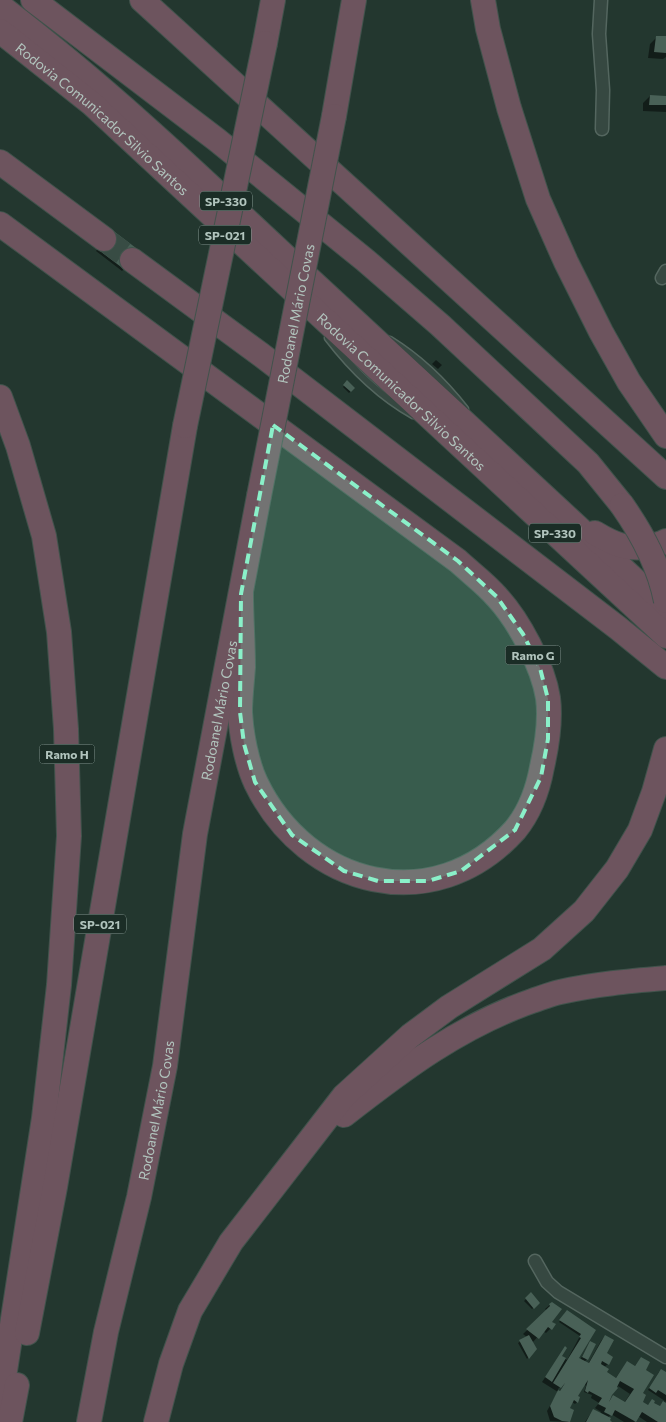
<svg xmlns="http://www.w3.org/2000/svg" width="666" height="1422" viewBox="0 0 666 1422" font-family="Commissioner,sans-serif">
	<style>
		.shadow { fill: #0007; fill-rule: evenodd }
		.building { fill: #496157; fill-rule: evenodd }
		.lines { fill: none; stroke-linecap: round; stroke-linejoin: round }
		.highway-tunnel { stroke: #384c44; stroke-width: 24; stroke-dasharray: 24 12; stroke-linecap: butt }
		.lane-casing { stroke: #54665f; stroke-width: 9 }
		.street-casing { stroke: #54665f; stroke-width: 15 }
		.highway-casing { stroke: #41534c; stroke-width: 26 }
		.lane { stroke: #364841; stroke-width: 6 }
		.street { stroke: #364841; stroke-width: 12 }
		.highway { stroke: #6d545e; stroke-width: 24 }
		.highway-bridge-casing { stroke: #41534c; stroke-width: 26; stroke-linecap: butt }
		.highway-bridge { stroke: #6d545e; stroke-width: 24 }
		.marked { fill: #8af0c9; fill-opacity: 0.2; stroke: #8af0c9; stroke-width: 4; stroke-dasharray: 10 6; stroke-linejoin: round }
		.labels { text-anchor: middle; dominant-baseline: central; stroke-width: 5; stroke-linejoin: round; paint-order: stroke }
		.shield { fill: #1b2d26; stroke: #849790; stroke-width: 1 }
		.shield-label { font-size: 12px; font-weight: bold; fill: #b1c4bd }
		.street-label { font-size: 14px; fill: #b1c4bd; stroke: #1b2d26 }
	</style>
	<rect width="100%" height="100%" fill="#23372f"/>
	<path class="shadow" d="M 657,37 L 666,37 L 666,57 L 663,59 L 648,58 L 650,44 Z
		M 650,96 L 666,98 L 666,112 L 643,111 L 643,103 Z
		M 110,232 L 124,269 L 122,271 L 96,251 Z
		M 436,360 L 442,365 L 438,369 L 432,364 Z
		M 347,382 L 354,388 L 349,393 L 343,387 Z
		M 531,1294 L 539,1303 L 532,1309 L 524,1301 Z
		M 552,1303 L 550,1322 L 554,1325 L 546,1333 L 543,1331 L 532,1343 L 535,1349 L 527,1359 L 518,1343 L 527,1337 L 523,1334 L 547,1311 L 545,1309 Z
		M 565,1313 L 587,1325 L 577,1359 L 580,1360 L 589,1344 L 587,1359 L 584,1362 L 588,1364 L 601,1341 L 605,1336 L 602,1358 L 608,1364 L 604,1367 L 605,1373 L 615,1379 L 627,1362 L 634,1367 L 641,1358 L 644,1370 L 641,1402 L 647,1406 L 652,1401 L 652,1403 L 659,1407 L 665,1401 L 648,1390 L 659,1372 L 666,1373 L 666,1401 L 664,1403 L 666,1404 L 666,1422 L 647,1422 L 638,1416 L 634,1422 L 624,1422 L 611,1414 L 608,1418 L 610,1422 L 585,1422 L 593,1410 L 600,1414 L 601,1412 L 595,1408 L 599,1403 L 591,1398 L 592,1395 L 584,1392 L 586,1386 L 584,1384 L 577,1397 L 577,1402 L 575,1404 L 572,1402 L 569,1407 L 572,1411 L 568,1422 L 550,1421 L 547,1411 L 558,1392 L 542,1382 L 565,1348 L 560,1356 L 567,1360 L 580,1336 L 559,1322 ZM 563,1384 L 564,1384 L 558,1394 L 558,1389 ZM 618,1386 L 630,1394 L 624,1403 L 613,1397 L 607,1402 L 606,1401 Z"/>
	<path class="building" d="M 656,36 L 666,36 L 666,53 L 654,52 Z
		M 650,95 L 666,96 L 666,105 L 649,105 Z
		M 111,229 L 140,251 L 125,270 L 96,248 Z
		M 347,380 L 355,388 L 351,392 L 343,385 Z
		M 531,1292 L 540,1303 L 534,1309 L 525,1298 Z
		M 552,1302 L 562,1309 L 552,1322 L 556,1324 L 552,1330 L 548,1327 L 539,1339 L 526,1329 L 550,1306 L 549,1304 Z
		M 567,1310 L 596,1330 L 579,1358 L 589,1363 L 605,1335 L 614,1340 L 607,1353 L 613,1357 L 609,1365 L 602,1361 L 601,1364 L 609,1369 L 607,1372 L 616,1378 L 627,1361 L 635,1366 L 641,1357 L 650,1362 L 646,1370 L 654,1375 L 643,1393 L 646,1395 L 643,1402 L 648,1405 L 652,1399 L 655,1401 L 654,1403 L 660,1406 L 663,1401 L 666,1403 L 666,1422 L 658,1422 L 642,1412 L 636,1422 L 615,1410 L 612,1416 L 604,1412 L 606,1408 L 598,1404 L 602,1398 L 589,1391 L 588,1393 L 585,1391 L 588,1380 L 578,1396 L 580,1397 L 578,1403 L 574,1400 L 570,1408 L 574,1410 L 570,1422 L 562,1421 L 554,1417 L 550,1406 L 558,1390 L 560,1391 L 565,1383 L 561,1388 L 553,1383 L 581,1338 L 579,1337 L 581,1334 L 559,1320 ZM 620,1381 L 634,1389 L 625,1402 L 613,1395 L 609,1402 L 612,1395 L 618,1388 L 617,1387 Z
		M 529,1335 L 537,1349 L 529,1359 L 519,1340 Z
		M 590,1341 L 596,1344 L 588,1360 L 582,1357 Z
		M 565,1346 L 567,1348 L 562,1356 L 566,1358 L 552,1382 L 545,1377 Z
		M 661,1369 L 666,1372 L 666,1395 L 658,1390 L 656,1393 L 649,1388 Z
		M 593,1409 L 611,1418 L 610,1420 L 612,1422 L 586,1422 Z"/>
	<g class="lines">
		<path class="highway-tunnel" d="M 104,239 L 132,260"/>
		<defs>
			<path id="lane" d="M 328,338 C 351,368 379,396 413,415
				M 390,340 C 419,358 444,382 465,409"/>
			<path id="street" d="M 601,0 L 599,34 L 603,90 L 602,129
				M 662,278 L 666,271
				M 535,1261 L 547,1282 L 558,1292 L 666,1357"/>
			<g id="highway">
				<path d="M 33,0 L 217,140 L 365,260 L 440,325 L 588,463 L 622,505"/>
				<path d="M 142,0 L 666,477"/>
				<path d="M 483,0 L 488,29 L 509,108 L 538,199 L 566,262 L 601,332 L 629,382 L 666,436"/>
				<path d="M 0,6 C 108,88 206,182 305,275 C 425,386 545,498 666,609"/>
				<path id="s1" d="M 0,31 L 91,103 L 666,636"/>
				<path d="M 265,43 L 273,0"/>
				<path d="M 334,116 L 354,0"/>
				<path d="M 0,162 L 104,239"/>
				<path d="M 0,224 L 458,561 C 471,573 486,584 497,597 C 519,621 543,666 548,698 C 551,721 547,745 542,767 C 538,789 529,813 515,830 C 434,920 306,887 256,783 C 247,764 241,734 240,712 C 240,697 242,682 243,667 C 243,643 241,618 241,594"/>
				<path d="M 132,260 L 260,354 L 618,628 L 666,667"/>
				<path d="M 0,397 L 18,446 L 44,536 L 59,632 L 66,729 L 69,836 L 59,985 L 44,1118 L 0,1403"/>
				<path d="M 595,533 C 613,544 629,551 651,546 C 656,545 661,544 666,541"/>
				<path d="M 344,1115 C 403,1069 460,1026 532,1001 C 541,998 551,994 560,992 C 595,984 631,981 666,978"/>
				<path d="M 27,1333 L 55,1187 L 185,426"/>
				<path d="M 10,1422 L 17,1385"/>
				<path id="s2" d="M 89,1422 L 106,1332 L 139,1197 L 165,1066 L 195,834 L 259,496"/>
				<path d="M 156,1422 L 171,1364 L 190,1311 L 231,1242 L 344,1096 L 410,1036 L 449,1007 L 542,949 L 584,911 L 617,869 L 640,830 L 654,792 L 666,749"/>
			</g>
		</defs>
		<use href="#lane" class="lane-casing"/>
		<use href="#street" class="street-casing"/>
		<use href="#highway" class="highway-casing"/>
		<use href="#lane" class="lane"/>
		<use href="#street" class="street"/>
		<use href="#highway" class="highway"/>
		<defs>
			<g id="highway-bridge">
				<path d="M 185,426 L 265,43"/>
				<path id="s3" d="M 259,496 L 334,116"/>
				<path d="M 622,505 C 643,535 659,565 666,601"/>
			</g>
		</defs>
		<use href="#highway-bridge" class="highway-bridge-casing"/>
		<use href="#highway-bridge" class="highway-bridge"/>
	</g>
	<path class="marked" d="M 273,425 L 458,561 L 497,597 L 523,634 L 540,668 L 548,699 L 548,739 L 541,777 L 515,830 L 461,871 L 428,881 L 378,881 L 344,871 L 292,835 L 255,782 L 244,744 L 240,712 L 241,594 Z"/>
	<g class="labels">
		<g class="shield">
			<rect x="200" y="191.5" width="52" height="19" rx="4"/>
			<rect x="199" y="225.5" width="52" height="19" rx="4"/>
			<rect x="529" y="523.5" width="52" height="19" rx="4"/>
			<rect x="505.5" y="645.5" width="55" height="19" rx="4"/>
			<rect x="39.5" y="744.5" width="55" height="19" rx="4"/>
			<rect x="74" y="914.5" width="52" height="19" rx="4"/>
		</g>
		<g class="shield-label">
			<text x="226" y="201">SP-330</text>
			<text x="225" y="235">SP-021</text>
			<text x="555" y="533">SP-330</text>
			<text x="533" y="655">Ramo G</text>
			<text x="67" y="754">Ramo H</text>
			<text x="100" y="924">SP-021</text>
		</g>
		<g class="street-label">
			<text stroke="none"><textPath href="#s1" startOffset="135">Rodovia Comunicador Silvio Santos</textPath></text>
			<text stroke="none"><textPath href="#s3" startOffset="186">Rodoanel Mário Covas</textPath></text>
			<text stroke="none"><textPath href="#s1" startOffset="540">Rodovia Comunicador Silvio Santos</textPath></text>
			<text stroke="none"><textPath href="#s2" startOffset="724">Rodoanel Mário Covas</textPath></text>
			<text stroke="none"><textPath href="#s2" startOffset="319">Rodoanel Mário Covas</textPath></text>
		</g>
	</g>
</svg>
